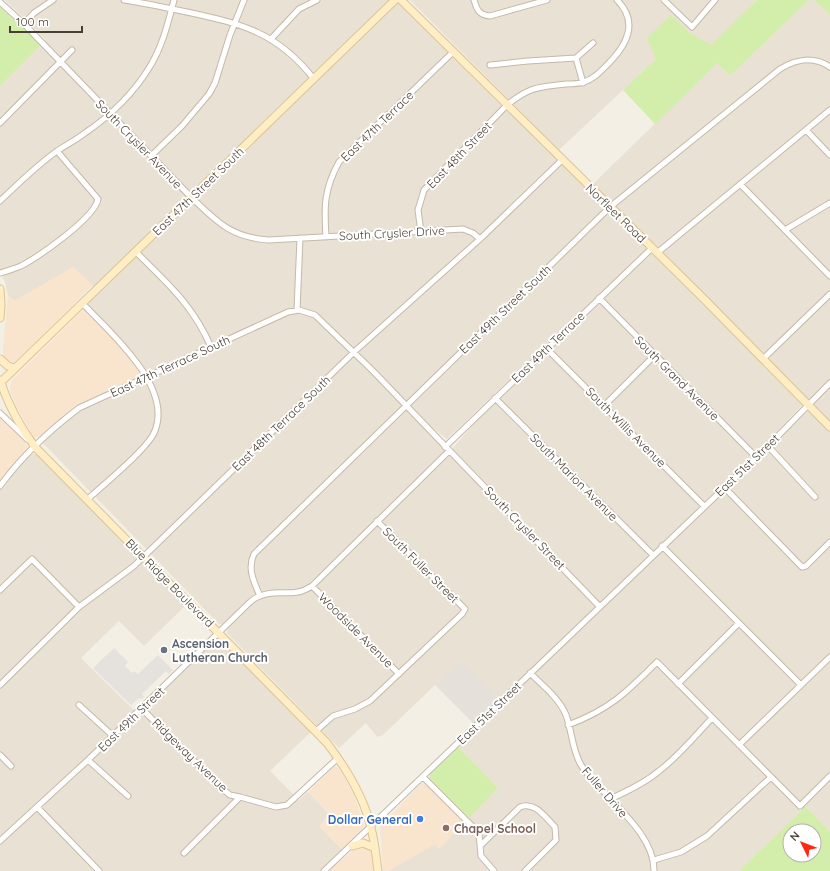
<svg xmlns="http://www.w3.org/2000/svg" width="830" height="871" viewBox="0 0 830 871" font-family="Quicksand,sans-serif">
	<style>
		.residential { fill: #e9e1d3 }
		.commercial { fill: #f9e4ce }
		.industrial { fill: #e6e0da }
		.green { fill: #d3edaa; fill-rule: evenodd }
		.parking { fill: #e5e2de }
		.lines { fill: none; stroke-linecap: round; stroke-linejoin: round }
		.street-casing { stroke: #c4b9aa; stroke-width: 7 }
		.secondary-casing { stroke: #ddc492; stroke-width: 9 }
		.street { stroke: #fff; stroke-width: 5 }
		.secondary { stroke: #ffedc5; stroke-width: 7 }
		.worship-dot { fill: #6b7280; stroke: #fff; stroke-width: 1.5 }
		.shop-dot { fill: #3f7fe0; stroke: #fff; stroke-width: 1.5 }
		.education-dot { fill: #8d6e63; stroke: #fff; stroke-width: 1.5 }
		.labels { text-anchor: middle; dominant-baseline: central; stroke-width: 4; stroke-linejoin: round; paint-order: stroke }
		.street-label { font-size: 12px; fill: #483f34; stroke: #fff }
		.worship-label { font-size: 12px; font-weight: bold; fill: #5b616d; stroke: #fff; text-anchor: start }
		.shop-label { font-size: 12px; font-weight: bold; fill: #366cbe; stroke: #fff; text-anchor: end }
		.education-label { font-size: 12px; font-weight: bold; fill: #785e54; stroke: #fff; text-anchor: start }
	</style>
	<rect width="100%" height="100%" fill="#f4efe5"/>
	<path class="residential" d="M 5,0 L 389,0 L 96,289 L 73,268 L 14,301 L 8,295 L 5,282 L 0,272 L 0,86 L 46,40 Z
		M 410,0 L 757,0 L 711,46 L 690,33 L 671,15 L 656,59 L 559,150 Z
		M 809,0 L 814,0 L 830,15 L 830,381 L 812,398 L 808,399 L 593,184 L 717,63 L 730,76 Z
		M 397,4 L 401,4 L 646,244 L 647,249 L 447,439 L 430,426 L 425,429 L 445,451 L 453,448 L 477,420 L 652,253 L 801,402 L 802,405 L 759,450 L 499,699 L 461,660 L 383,735 L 377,737 L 366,723 L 339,748 L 227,633 L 228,627 L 252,604 L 267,596 L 262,590 L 253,595 L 223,624 L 219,624 L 42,442 L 82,409 L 151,378 L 138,358 L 88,306 L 89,302 Z
		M 830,388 L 830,423 L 813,405 Z
		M 808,411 L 811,412 L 830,431 L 830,773 L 796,806 L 801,811 L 739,871 L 388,871 L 435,844 L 439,848 L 498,788 L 458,747 Z
		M 34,454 L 37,454 L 187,604 L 144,646 L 119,621 L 81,658 L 139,715 L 212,643 L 219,639 L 223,640 L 313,730 L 270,771 L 299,800 L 308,792 L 330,815 L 319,826 L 342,850 L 320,871 L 0,871 L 0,488 L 2,490 L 17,468 L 30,455 Z
		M 830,780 L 830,832 L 804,805 Z"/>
	<path class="commercial" d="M 73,267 L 93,285 L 15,362 L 9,363 L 3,358 L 3,349 L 8,295 L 14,301 Z
		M 83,310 L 129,355 L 139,373 L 133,379 L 75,406 L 40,436 L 34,438 L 15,404 L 10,389 L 11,381 Z
		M 0,416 L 25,442 L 28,447 L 0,482 Z
		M 335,766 L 340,770 L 354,795 L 364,825 L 360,834 L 342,850 L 319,826 L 330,814 L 308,792 Z
		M 422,783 L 427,785 L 464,823 L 439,849 L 435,844 L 388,871 L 383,871 L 380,826 Z
		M 363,845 L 372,853 L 374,871 L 328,871 L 355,849 Z"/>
	<path class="industrial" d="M 461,660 L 499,699 L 474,724 L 435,685 Z"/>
	<path class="green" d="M 757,0 L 809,0 L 730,76 L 717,63 L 655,124 L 623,90 L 656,59 L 647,38 L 671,15 L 690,33 L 711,45 Z
		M 814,0 L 830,0 L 830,15 Z
		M 0,7 L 41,45 L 0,86 Z
		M 458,747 L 498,788 L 469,818 L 429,778 L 431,773 Z
		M 804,805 L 830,832 L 830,871 L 739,871 L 801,811 ZM 790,831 L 814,831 L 814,855 L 790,855 Z"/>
	<path class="parking" d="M 114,648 L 128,662 L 125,666 L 132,673 L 134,671 L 138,674 L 158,655 L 173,670 L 169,674 L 166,671 L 142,694 L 144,697 L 141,699 L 139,698 L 131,705 L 93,668 Z"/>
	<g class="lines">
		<defs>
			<path id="street" d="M 124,0 C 145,3 166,8 187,12 C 242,24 277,32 314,79
				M 474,0 C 477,10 479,15 490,16 L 547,0
				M 664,0 L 692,27 L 715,0
				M 0,2 L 24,24 L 191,197 C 217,222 232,238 269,240 L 463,229 L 473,233 L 480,239
				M 24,24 L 34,13 L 53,0
				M 271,39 L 299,9 L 317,0
				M 576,58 L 583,83
				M 490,65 L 528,61 L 576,58 L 593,43
				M 0,123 L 72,50
				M 806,130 L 830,155
				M 151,156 L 182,126 L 209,94 L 215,83 L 230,35 L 244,0
				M 740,184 L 830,276
				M 0,201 C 18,184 36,166 57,151 C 66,145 76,140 85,133 C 110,116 133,94 149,68 C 162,48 168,23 174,0
				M 785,230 L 830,203
				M 421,232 L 418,210 L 424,190 L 507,105 C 529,87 538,87 566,84 C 571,84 578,84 584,82 C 594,79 601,71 608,64 C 627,45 639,22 617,0
				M 326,237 C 324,207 324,189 339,162 L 453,52
				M 136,252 C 167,283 193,305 211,347
				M 657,253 L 830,110
				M 0,273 C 7,271 14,269 21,266 C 38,257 95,218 98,199 L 57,151
				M 599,298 L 756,457
				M 82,303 C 110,332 175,388 154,433 C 146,450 103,485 87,500
				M 297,310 L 300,238
				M 547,349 L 704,506
				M 763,359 L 830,294
				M 495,398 L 653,555
				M 605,405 L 655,355
				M 0,413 L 27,439
				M 768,446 L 815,497
				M 445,447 L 652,248
				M 0,486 C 22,456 50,430 79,408 L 288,312 L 299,310 L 315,315 L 373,371 L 599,606
				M 724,487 L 802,567 L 806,566 L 830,542
				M 662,546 L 801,685
				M 312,586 L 399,674
				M 0,590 L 32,559 L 79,607
				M 260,596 C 254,582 247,569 254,554 L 610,207 L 780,69 C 796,59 814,56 830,67
				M 530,673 C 543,686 559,698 566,715 C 572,731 572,750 581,765 C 602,797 655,831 654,871
				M 678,684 L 739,623
				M 0,685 L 79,607 L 134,566 L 354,352 L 480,239 L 562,160
				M 79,705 L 113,736
				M 142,709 L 220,787 L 230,795 L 240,797
				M 568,725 C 609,710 627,692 657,662 L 800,806 L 830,776
				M 316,731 L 333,716 L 355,709 L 370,701 L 462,614 L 465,609 L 377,521
				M 739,745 L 830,657
				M 0,755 L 11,766
				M 88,760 L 128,796
				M 423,777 L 479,833 L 481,856 L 494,871
				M 610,799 C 628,791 645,783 659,771 C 679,756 695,736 712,718
				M 37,807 L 99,871
				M 0,841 L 88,760 L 249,603 C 252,600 256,597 260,596 C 278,588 293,599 312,586 L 449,451
				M 481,845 L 520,807 C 535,801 545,817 555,827 L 556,840 L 525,871
				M 184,853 L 240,797 L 276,807 L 287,805 L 338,758
				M 654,860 L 681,852 L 707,836 L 771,777
				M 324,871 L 768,446 L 830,383"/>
			<path id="secondary" d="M 401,0 L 702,297 L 830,427
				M 0,289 L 1,305 L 0,318
				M 0,359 L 8,366 L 15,368
				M 0,380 C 8,405 19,425 35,447 L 327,743 C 346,768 364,797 371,828 C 375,842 376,857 378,871
				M 0,383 L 395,0
				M 352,846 L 363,843 L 375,848"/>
		</defs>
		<use href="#street" class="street-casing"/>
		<use href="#secondary" class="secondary-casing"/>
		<use href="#street" class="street"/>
		<use href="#secondary" class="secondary"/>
	</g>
	<circle class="worship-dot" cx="164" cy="650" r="4"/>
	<circle class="shop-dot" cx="420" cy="819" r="4"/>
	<circle class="education-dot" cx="446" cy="828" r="4"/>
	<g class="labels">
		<g class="street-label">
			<text transform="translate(377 126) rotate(-44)">East 47th Terrace</text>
			<text transform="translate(139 144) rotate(46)">South Crysler Avenue</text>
			<text transform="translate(459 155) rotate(-46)">East 48th Street</text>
			<text transform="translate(198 191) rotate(-44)">East 47th Street South</text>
			<text transform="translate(616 213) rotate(44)">Norfleet Road</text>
			<text transform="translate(392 233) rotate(-3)">South Crysler Drive</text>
			<text transform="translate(505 309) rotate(-44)">East 49th Street South</text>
			<text transform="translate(548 347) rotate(-44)">East 49th Terrace</text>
			<text transform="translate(170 366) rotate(-25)">East 47th Terrace South</text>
			<text transform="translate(677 378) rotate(45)">South Grand Avenue</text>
			<text transform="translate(281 423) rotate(-44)">East 48th Terrace South</text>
			<text transform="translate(626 427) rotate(45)">South Willis Avenue</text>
			<text transform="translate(747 465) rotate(-44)">East 51st Street</text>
			<text transform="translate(574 477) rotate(45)">South Marion Avenue</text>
			<text transform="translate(525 528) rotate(46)">South Crysler Street</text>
			<text transform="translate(421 565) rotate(45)">South Fuller Street</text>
			<text transform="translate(170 583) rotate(45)">Blue Ridge Boulevard</text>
			<text transform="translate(356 630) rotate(45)">Woodside Avenue</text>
			<text transform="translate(489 713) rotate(-44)">East 51st Street</text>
			<text transform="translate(131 719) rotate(-44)">East 49th Street</text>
			<text transform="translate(190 755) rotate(44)">Ridgeway Avenue</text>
			<text transform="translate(605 792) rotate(49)">Fuller Drive</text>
		</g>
		<g class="worship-label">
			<text x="172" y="643">Ascension<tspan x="172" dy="14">Lutheran Church</tspan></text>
		</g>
		<g class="shop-label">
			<text x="412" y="819">Dollar General</text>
		</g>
		<g class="education-label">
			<text x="454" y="828">Chapel School</text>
		</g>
	</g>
	<g transform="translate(802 843) rotate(313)"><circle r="19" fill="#ffffff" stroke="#b6b2ae"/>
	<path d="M0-3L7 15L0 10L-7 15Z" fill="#ff2712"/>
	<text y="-6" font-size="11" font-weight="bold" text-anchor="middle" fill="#483f34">N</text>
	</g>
	<path d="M10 26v6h72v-6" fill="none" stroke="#483f34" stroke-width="2"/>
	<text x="16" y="26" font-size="12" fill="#483f34" stroke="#ffffff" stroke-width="3" paint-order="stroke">100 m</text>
</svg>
